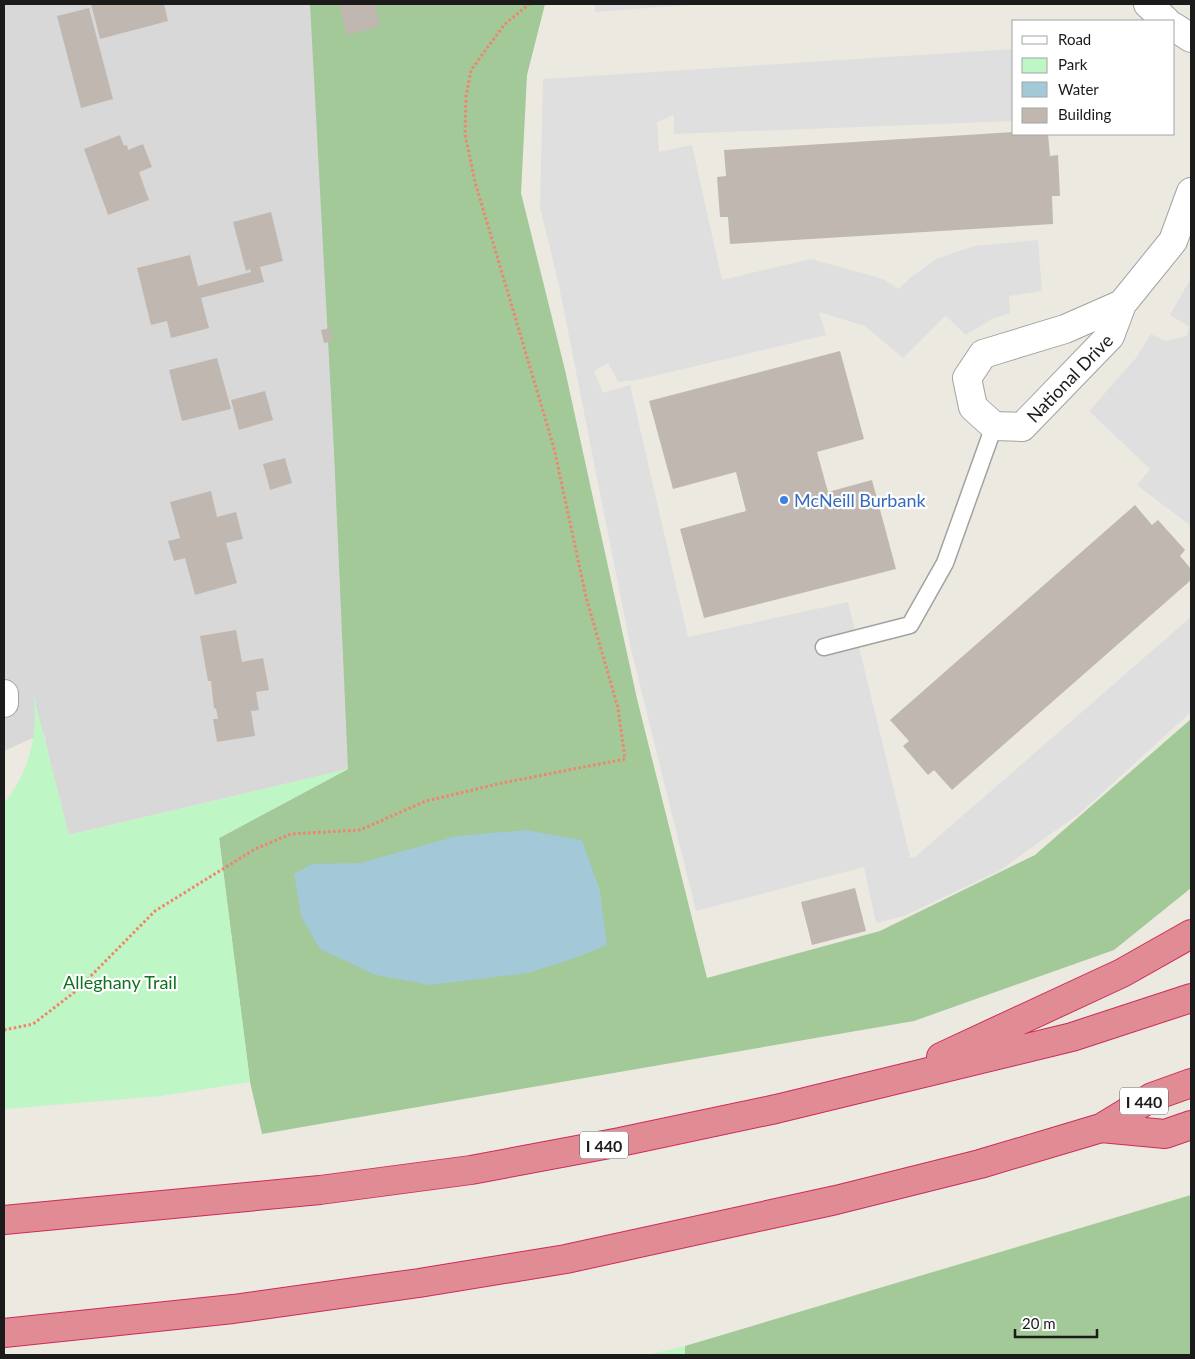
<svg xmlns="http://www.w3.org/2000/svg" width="1195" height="1359" viewBox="0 0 1195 1359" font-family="Lato,sans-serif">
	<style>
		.residential { fill: #d9d8d8 }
		.forest { fill: #a2c997 }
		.park { fill: #bef6c6 }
		.parking { fill: #dfdfdf }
		.water { fill: #a3c8d8 }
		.building { fill: #c0b8b0 }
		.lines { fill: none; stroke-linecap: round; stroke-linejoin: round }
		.service-casing { stroke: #a2a2a2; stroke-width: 19 }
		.minor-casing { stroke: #a2a2a2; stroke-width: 30 }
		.motorway-casing { stroke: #cb2c58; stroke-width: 30 }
		.path { stroke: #f2836c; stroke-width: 3; stroke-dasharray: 2.5 2.5; stroke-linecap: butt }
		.service { stroke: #fff; stroke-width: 16 }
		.minor { stroke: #fff; stroke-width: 28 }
		.motorway { stroke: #e18b95; stroke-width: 28 }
		.shop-dot { fill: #3f7fe0; stroke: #fff; stroke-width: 2 }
		.labels { text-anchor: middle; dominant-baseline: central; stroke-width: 4.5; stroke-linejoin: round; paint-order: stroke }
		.shield { fill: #fff; stroke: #5f5f5f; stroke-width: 1 }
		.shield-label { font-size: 16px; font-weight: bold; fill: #1b1b1b }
		.street-label { font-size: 18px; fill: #1b1b1b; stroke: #fff }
		.shop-label { font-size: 18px; fill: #366cbe; stroke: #fff; text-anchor: start }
		.park-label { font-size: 18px; fill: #10711f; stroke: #fff }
	</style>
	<rect width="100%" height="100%" fill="#ece9e1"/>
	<path class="residential" d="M 4,4 L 381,4 L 561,719 L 64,836 L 44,733 L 4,751 Z"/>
	<path class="forest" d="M 310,4 L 545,4 L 527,75 L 521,193 L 565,370 L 637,699 L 707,978 L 880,931 L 1035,855 L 1191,719 L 1191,888 L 1114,950 L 914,1021 L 262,1134 L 250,1082 L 219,838 L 348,769 L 334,452 Z
		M 1191,1195 L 1191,1355 L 685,1355 L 685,1346 Z"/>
	<path class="park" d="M 33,693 L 69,835 L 348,769 L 219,838 L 250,1082 L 161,1096 L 4,1109 L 4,803 C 30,771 39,734 33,693 Z
		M 685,1346 L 685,1355 L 647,1355 Z"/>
	<path class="parking" d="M 595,4 L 701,4 L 595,12 Z
		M 1014,49 L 1014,121 L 674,134 L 674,115 L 657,122 L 659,152 L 692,145 L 722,280 L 811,259 L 883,279 L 899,289 L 910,278 L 936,259 L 974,246 L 1038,240 L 1042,291 L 1009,296 L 1010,313 L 992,319 L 966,335 L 946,316 L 943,318 L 903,358 L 865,326 L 819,312 L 826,335 L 637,380 L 618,382 L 608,363 L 594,371 L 603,393 L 630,385 L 688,637 L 848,602 L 910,856 L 907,857 L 914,858 L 1191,617 L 1191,712 L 1080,813 L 999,871 L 904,916 L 876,923 L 864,867 L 696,911 L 631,649 L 558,281 L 540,207 L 543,79 Z
		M 1191,278 L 1191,526 L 1137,485 L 1150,469 L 1089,411 L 1136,358 L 1151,334 L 1166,341 L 1187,336 L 1189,327 L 1170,315 Z"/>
	<path class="water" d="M 526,830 L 582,840 L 600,891 L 607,945 L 575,958 L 528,973 L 429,985 L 376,975 L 320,949 L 301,916 L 294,874 L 312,864 L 360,863 L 457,836 Z"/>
	<path class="building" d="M 91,4 L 164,4 L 168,21 L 100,39 Z
		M 339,4 L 375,4 L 380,27 L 347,35 Z
		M 89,8 L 113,99 L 81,108 L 57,16 Z
		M 1014,132 L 1048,134 L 1050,156 L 1058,155 L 1060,196 L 1052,196 L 1053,224 L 730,244 L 728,217 L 720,217 L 717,177 L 726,176 L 724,150 Z
		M 120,135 L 124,146 L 127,145 L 128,150 L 143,144 L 152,167 L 139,172 L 149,200 L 108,215 L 84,149 Z
		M 271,212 L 283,261 L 260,267 L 264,282 L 201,298 L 209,328 L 171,338 L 167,321 L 151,325 L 137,268 L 190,255 L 198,286 L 251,272 L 250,269 L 246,271 L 233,222 Z
		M 330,328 L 333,341 L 324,343 L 321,330 Z
		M 840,351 L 864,439 L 817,452 L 828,492 L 872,480 L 896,569 L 704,618 L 680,529 L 746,511 L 736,472 L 673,489 L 649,401 Z
		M 217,358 L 231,409 L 182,421 L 169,370 Z
		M 265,391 L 273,420 L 239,430 L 231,400 Z
		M 285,458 L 292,483 L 270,490 L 263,464 Z
		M 211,491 L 217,517 L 236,512 L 243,539 L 226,543 L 237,583 L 195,595 L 185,558 L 174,561 L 168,541 L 180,538 L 170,502 Z
		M 1135,505 L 1152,525 L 1158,520 L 1185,550 L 1180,556 L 1191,569 L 1191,580 L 952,790 L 934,770 L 928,775 L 903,746 L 909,741 L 890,720 Z
		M 236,630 L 242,662 L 263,658 L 269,690 L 256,692 L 259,710 L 251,711 L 255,736 L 217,742 L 213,719 L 218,719 L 216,708 L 214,709 L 211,681 L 208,681 L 200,636 Z
		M 855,888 L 866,931 L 812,945 L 801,902 Z"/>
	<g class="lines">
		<defs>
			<path id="service" d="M 824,647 L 910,625 L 945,563 L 994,426"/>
			<g id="minor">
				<path d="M 1148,4 L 1166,21"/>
				<path d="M 1174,27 L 1191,38"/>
				<path id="s1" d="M 1122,304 L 1065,329 L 983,354 L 967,378 L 973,407 L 994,426 L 1022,427 L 1110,336 L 1122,304 L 1173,241 L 1191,192"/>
				<path d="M 4,694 L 4,703"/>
			</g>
			<path id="motorway" d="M 941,1057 L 1122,973 L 1191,934
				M 1101,1128 L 1165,1134 L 1191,1125
				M 4,1220 L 320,1190 L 471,1170 L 620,1142 L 776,1109 L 1072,1037 L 1191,998
				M 4,1333 L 233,1309 L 419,1283 L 566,1259 L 836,1200 L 980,1164 L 1101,1128 L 1152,1097 L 1191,1083"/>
		</defs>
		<use href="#service" class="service-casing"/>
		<use href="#minor" class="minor-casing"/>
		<use href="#motorway" class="motorway-casing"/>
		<path class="path" d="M 4,1030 L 33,1024 L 76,991 L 155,911 L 255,849 L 291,834 L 360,830 L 426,801 L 502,783 L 625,759 L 618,708 L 586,597 L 554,448 L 475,182 L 465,134 L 466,97 L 471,70 L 504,25 L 529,4"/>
		<use href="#service" class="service"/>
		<use href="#minor" class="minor"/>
		<use href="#motorway" class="motorway"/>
	</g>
	<circle class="shop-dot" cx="784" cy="500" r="5"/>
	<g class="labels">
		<g class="shield">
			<rect x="1120" y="1087.5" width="48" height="27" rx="4"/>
			<rect x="580" y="1131.5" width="48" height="27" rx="4"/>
		</g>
		<g class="shield-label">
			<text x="1144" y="1101">I 440</text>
			<text x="604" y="1145">I 440</text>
		</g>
		<g class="street-label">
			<text stroke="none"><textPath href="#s1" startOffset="331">National Drive</textPath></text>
		</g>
		<g class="shop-label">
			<text x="794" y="500">McNeill Burbank</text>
		</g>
		<g class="park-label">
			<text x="120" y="982">Alleghany Trail</text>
		</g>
	</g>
	<rect width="1195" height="1359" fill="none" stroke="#1b1b1b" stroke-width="10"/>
	<rect x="1012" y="20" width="162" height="115" fill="#ffffff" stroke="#a4a4a4"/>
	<rect x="1022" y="36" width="25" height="8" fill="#ffffff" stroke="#a4a4a4"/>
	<text x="1058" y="45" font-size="15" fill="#1b1b1b">Road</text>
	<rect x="1022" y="58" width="25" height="15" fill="#bef6c6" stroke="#a4a4a4"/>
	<text x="1058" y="70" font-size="15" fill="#1b1b1b">Park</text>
	<rect x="1022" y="82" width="25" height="15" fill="#a3c8d8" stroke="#a4a4a4"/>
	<text x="1058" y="95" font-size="15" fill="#1b1b1b">Water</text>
	<rect x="1022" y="108" width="25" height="15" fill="#c0b8b0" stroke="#a4a4a4"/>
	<text x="1058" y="120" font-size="15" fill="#1b1b1b">Building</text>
	<path d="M1015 1329v8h82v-8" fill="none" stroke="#1b1b1b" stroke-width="2.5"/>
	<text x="1022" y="1329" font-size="15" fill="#1b1b1b" stroke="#ffffff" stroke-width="4" paint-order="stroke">20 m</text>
</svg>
